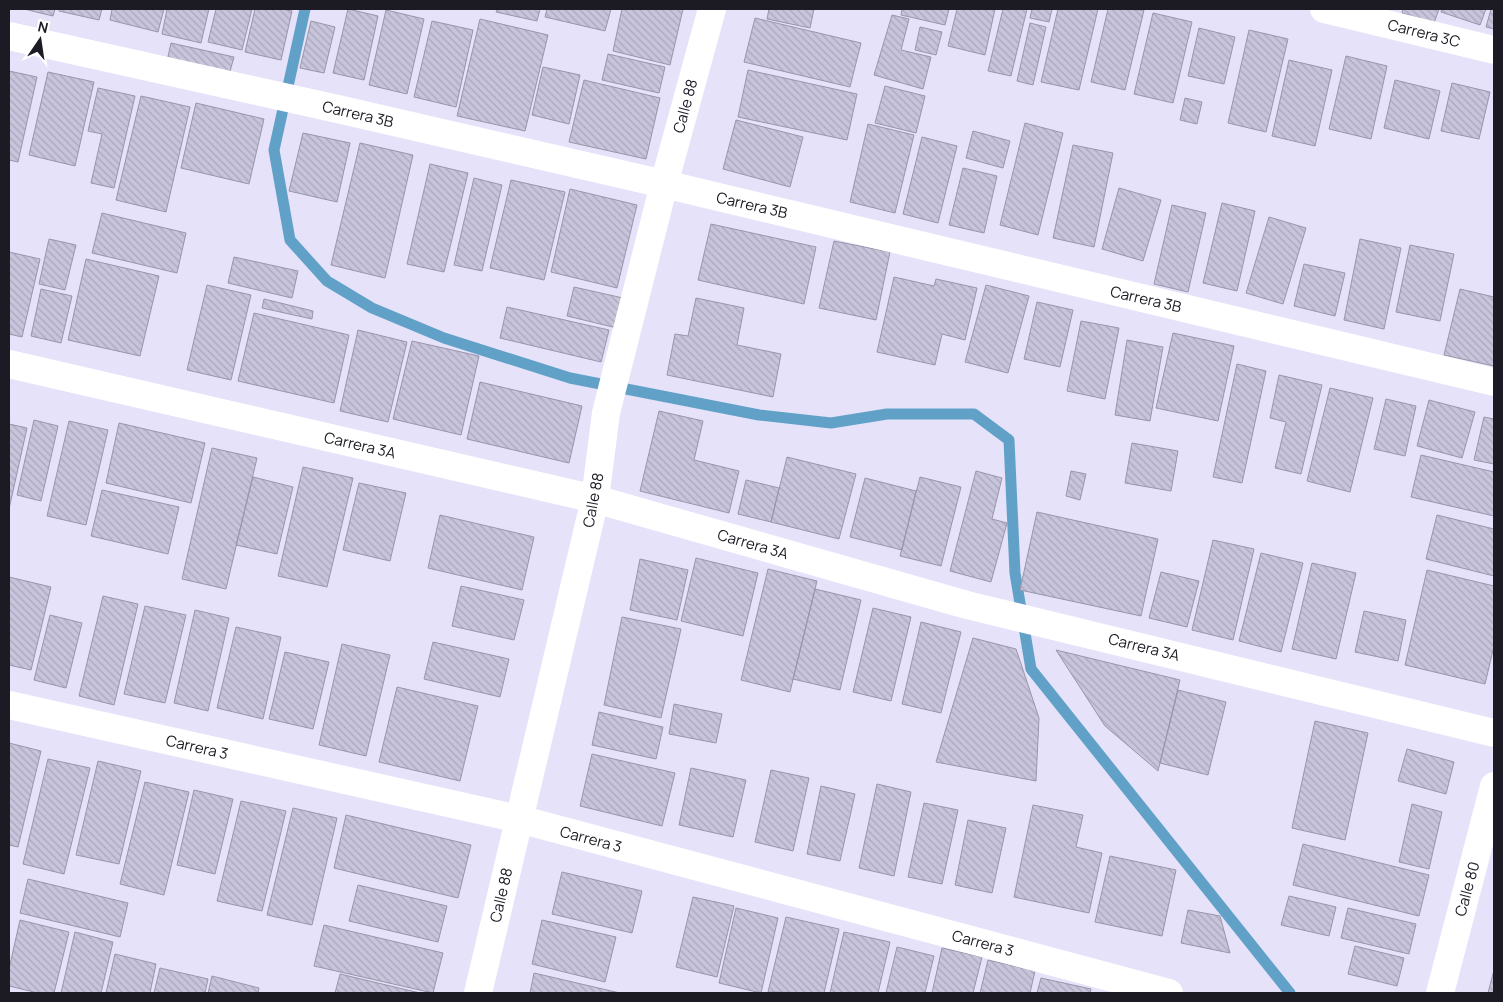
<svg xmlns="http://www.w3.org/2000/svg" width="1503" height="1002" viewBox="0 0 1503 1002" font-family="Manrope,sans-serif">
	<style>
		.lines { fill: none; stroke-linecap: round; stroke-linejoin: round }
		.stream { stroke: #61a1c8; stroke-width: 11 }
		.building { fill: url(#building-back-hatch); stroke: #9996ab }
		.street { stroke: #fff; stroke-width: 28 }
		.labels { text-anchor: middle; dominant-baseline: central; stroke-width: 4; stroke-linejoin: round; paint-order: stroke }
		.street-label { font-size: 15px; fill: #1c1a23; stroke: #fff }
	</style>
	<defs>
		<pattern id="building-back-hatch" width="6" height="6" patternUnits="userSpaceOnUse" patternTransform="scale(1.25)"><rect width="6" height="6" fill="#c7c4db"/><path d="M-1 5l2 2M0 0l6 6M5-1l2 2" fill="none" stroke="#aaa8bc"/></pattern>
	</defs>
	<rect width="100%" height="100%" fill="#e5e2fa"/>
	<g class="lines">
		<path class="stream" d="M 305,9 L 274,150 L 290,240 L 327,281 L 372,308 L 444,338 L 570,378 L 759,415 L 831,423 L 887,414 L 974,414 L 1009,440 L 1015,573 L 1031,669 L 1290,993"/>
	</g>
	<path class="building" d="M 24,9 L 55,9 L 53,16 Z
		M 59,9 L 102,9 L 99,20 L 59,11 Z
		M 112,9 L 164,9 L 158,32 L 110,20 Z
		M 167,9 L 209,9 L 201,43 L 162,34 Z
		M 216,9 L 252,9 L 242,50 L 208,42 Z
		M 255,9 L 282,9 L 292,11 L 281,60 L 245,52 Z
		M 348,9 L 378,16 L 364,80 L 333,73 Z
		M 497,9 L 540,9 L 537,21 L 496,12 Z
		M 547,9 L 611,9 L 605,31 L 545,17 Z
		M 622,9 L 683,9 L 670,65 L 613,51 Z
		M 769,9 L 814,9 L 810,28 L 767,19 Z
		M 902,9 L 949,9 L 945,25 L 901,15 Z
		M 957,9 L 995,9 L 985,55 L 948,46 Z
		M 1003,9 L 1027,9 L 1011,76 L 988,71 Z
		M 1032,9 L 1052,9 L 1049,22 L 1030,18 Z
		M 1058,9 L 1098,9 L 1079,90 L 1041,82 Z
		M 1108,9 L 1144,10 L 1125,90 L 1091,82 Z
		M 1403,9 L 1439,9 L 1434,23 L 1402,13 Z
		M 1442,9 L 1486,9 L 1480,25 L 1441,12 Z
		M 1491,9 L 1494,9 L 1494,29 L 1486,27 Z
		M 386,10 L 424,19 L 407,94 L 369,85 Z
		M 1153,13 L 1192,22 L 1173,103 L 1134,94 Z
		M 892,15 L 909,19 L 901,50 L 931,57 L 923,89 L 874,75 Z
		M 755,18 L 861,43 L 850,87 L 744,62 Z
		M 480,19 L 548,35 L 525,131 L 457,116 Z
		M 311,21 L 335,27 L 324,73 L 300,68 Z
		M 432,21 L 473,30 L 456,107 L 414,97 Z
		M 1030,23 L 1046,27 L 1033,85 L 1017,81 Z
		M 920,27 L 942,32 L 936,55 L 915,50 Z
		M 1199,28 L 1235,37 L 1224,84 L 1188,76 Z
		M 1249,30 L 1288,39 L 1266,132 L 1228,123 Z
		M 171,43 L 234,57 L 229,75 L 167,61 Z
		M 608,54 L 665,67 L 659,93 L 602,80 Z
		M 1346,56 L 1387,66 L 1371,139 L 1329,129 Z
		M 1289,60 L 1332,70 L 1315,146 L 1272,136 Z
		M 543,67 L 580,75 L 569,124 L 532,115 Z
		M 748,70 L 857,94 L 847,140 L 738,117 Z
		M 9,71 L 37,77 L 18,162 L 9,160 Z
		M 48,72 L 94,82 L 75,166 L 29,155 Z
		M 584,80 L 660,98 L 646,159 L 569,142 Z
		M 1395,80 L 1440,91 L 1429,139 L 1384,128 Z
		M 1452,83 L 1490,92 L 1479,139 L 1441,131 Z
		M 885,86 L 925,96 L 916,133 L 875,123 Z
		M 98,88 L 135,96 L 114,188 L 91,183 L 102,134 L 88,131 Z
		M 141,96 L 190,107 L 166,212 L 116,200 Z
		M 1185,98 L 1202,102 L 1197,124 L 1180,120 Z
		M 196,103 L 264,119 L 249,184 L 181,168 Z
		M 736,120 L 803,137 L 790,187 L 723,169 Z
		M 1025,123 L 1063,133 L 1038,235 L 1000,225 Z
		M 868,124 L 914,135 L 895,213 L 850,202 Z
		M 973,131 L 1010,141 L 1003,168 L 966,158 Z
		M 303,133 L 350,143 L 337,202 L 289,191 Z
		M 922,137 L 957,146 L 938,223 L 903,214 Z
		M 360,143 L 413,155 L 385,278 L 331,265 Z
		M 1073,145 L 1113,153 L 1094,247 L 1053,238 Z
		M 430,164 L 468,173 L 444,272 L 407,264 Z
		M 963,168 L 997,176 L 984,233 L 949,225 Z
		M 474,178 L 502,185 L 482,271 L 454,265 Z
		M 511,180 L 565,192 L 544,280 L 490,268 Z
		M 1119,188 L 1161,200 L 1143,261 L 1102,249 Z
		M 570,189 L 637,205 L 617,288 L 551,272 Z
		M 1222,203 L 1255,211 L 1237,291 L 1203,283 Z
		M 1172,205 L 1206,213 L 1188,292 L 1154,284 Z
		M 102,213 L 186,233 L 177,273 L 92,253 Z
		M 1269,217 L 1306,228 L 1283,304 L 1246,293 Z
		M 711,224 L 816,247 L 804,304 L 698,280 Z
		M 49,239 L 76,245 L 65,290 L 39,284 Z
		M 1360,239 L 1401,248 L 1384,329 L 1344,320 Z
		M 834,241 L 890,252 L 876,320 L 819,308 Z
		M 1410,245 L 1454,254 L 1440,321 L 1396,312 Z
		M 9,252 L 40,259 L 22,337 L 9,334 Z
		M 234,257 L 298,271 L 292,298 L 228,283 Z
		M 86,259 L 159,276 L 140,356 L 68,340 Z
		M 1304,264 L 1345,273 L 1335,316 L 1294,306 Z
		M 894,277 L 934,286 L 936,279 L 977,288 L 965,340 L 942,334 L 935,365 L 877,352 Z
		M 207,285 L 251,295 L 231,380 L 187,370 Z
		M 986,285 L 1029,296 L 1008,373 L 965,362 Z
		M 574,287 L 623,298 L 617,328 L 567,316 Z
		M 41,289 L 72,296 L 61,343 L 31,336 Z
		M 1460,289 L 1494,297 L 1494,366 L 1444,355 Z
		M 696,298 L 744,308 L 737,345 L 781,354 L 773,397 L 667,375 L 675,334 L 688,336 Z
		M 264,299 L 313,311 L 312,319 L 262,308 Z
		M 1037,302 L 1073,310 L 1060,367 L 1024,359 Z
		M 507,307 L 609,330 L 601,362 L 500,338 Z
		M 254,313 L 349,335 L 334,403 L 238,381 Z
		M 1081,321 L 1119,328 L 1105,399 L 1067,391 Z
		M 358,330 L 407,342 L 388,422 L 340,411 Z
		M 1173,333 L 1234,346 L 1218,421 L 1156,408 Z
		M 1127,340 L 1163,347 L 1150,421 L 1115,415 Z
		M 412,341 L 479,356 L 461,435 L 393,419 Z
		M 1237,364 L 1266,371 L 1242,483 L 1213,477 Z
		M 1279,375 L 1322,385 L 1301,474 L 1275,468 L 1286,422 L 1270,418 Z
		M 480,382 L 582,406 L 569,463 L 467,439 Z
		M 1330,388 L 1373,398 L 1350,492 L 1307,481 Z
		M 1386,399 L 1416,406 L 1405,456 L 1374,449 Z
		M 1429,400 L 1475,412 L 1462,458 L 1417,446 Z
		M 659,411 L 703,421 L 694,460 L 739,471 L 729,513 L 640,491 Z
		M 1484,417 L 1494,419 L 1494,464 L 1474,460 Z
		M 34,420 L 58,426 L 41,501 L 17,495 Z
		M 69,421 L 108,430 L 86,525 L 47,516 Z
		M 119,423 L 205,443 L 191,503 L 106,483 Z
		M 9,424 L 27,428 L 9,509 Z
		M 1132,443 L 1178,451 L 1171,491 L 1125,483 Z
		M 212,448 L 257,458 L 226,589 L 182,579 Z
		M 1421,455 L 1494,472 L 1494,516 L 1411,497 Z
		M 787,457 L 856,474 L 839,539 L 771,522 Z
		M 303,467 L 353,478 L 327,587 L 278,576 Z
		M 976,471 L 1002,478 L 992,519 L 1007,523 L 991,582 L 950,571 Z
		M 1071,471 L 1086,474 L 1080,500 L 1066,496 Z
		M 253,477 L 293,487 L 277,554 L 236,545 Z
		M 920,477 L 961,487 L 941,566 L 900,556 Z
		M 865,478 L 916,491 L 902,550 L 850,537 Z
		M 746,480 L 779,488 L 771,522 L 738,514 Z
		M 359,483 L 406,493 L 390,561 L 343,550 Z
		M 102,490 L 179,507 L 168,554 L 91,536 Z
		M 1037,512 L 1158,539 L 1141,616 L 1020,590 Z
		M 440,515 L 534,537 L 522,590 L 428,568 Z
		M 1437,515 L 1494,529 L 1494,576 L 1426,559 Z
		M 1213,540 L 1254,549 L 1233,640 L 1192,630 Z
		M 1261,553 L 1303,563 L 1281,652 L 1239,641 Z
		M 696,558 L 758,573 L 743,636 L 681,621 Z
		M 640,559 L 688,570 L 677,620 L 630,610 Z
		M 1312,563 L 1356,573 L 1336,659 L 1292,649 Z
		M 768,569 L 817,581 L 790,692 L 741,680 Z
		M 1427,570 L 1494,586 L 1494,646 L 1485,684 L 1405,665 Z
		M 1161,572 L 1199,581 L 1187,627 L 1149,618 Z
		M 9,577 L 51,587 L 31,670 L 9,665 Z
		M 461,586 L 524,600 L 514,640 L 452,626 Z
		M 815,589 L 861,600 L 840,690 L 793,679 Z
		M 103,596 L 138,604 L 114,705 L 79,696 Z
		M 145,606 L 186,615 L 165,703 L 124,694 Z
		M 873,608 L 911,617 L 891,701 L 853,692 Z
		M 195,610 L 229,618 L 208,711 L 174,703 Z
		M 1364,611 L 1406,620 L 1398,661 L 1355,652 Z
		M 50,615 L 82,623 L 66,688 L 34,680 Z
		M 622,617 L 681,629 L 661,718 L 604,705 Z
		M 921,622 L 961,632 L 941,713 L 902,704 Z
		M 236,627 L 281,637 L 263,719 L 217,708 Z
		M 973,638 L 1016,649 L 1039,718 L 1036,781 L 936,762 Z
		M 433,642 L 509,659 L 500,697 L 424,679 Z
		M 342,644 L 390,655 L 366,756 L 319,745 Z
		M 1056,650 L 1180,680 L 1158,771 L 1105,726 Z
		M 285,652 L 329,662 L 313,729 L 269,719 Z
		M 397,687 L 478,706 L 460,781 L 379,762 Z
		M 1178,690 L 1226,702 L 1208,775 L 1160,763 Z
		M 674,704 L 722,714 L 716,743 L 669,734 Z
		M 599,712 L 663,727 L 656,759 L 592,745 Z
		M 1315,721 L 1368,733 L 1345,840 L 1292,828 Z
		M 9,743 L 41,751 L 18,847 L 9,845 Z
		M 1407,749 L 1454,762 L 1446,794 L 1398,781 Z
		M 592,754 L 675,773 L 662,826 L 580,806 Z
		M 48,759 L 90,768 L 64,874 L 23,864 Z
		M 98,761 L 141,771 L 119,864 L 76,855 Z
		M 691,768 L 746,780 L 733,837 L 679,825 Z
		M 771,770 L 809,778 L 793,851 L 755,842 Z
		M 145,782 L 189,792 L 164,895 L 120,884 Z
		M 877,784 L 911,792 L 894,876 L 859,868 Z
		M 821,786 L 855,794 L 840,861 L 807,854 Z
		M 194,790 L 233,799 L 215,874 L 177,865 Z
		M 241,801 L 286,811 L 262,911 L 217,901 Z
		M 924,803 L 958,810 L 942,884 L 908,877 Z
		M 1412,804 L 1442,812 L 1429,869 L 1399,862 Z
		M 1033,805 L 1083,815 L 1076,847 L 1102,853 L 1089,913 L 1014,897 Z
		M 293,808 L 337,818 L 312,925 L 267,915 Z
		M 346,815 L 471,845 L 458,898 L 334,868 Z
		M 968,820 L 1006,828 L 992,893 L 955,885 Z
		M 1303,844 L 1429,875 L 1419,916 L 1293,885 Z
		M 1110,856 L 1176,870 L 1162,936 L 1095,922 Z
		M 562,872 L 642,891 L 632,933 L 552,914 Z
		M 28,879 L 128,903 L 120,937 L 20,913 Z
		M 358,885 L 447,906 L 438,942 L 349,921 Z
		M 1289,896 L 1336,907 L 1329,936 L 1281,925 Z
		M 693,897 L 734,906 L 717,977 L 676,967 Z
		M 736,908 L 778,918 L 761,993 L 719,983 Z
		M 1348,908 L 1416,924 L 1409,954 L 1341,938 Z
		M 1188,910 L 1220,916 L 1230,953 L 1181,943 Z
		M 786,917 L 839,929 L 824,993 L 768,992 Z
		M 20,920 L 69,932 L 54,993 L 38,993 L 9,986 L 9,969 Z
		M 542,920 L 616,937 L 605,982 L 532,964 Z
		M 324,925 L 443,953 L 433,993 L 314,966 Z
		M 75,932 L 113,942 L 101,993 L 61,993 Z
		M 844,932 L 890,942 L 878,993 L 830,993 Z
		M 1355,946 L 1404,958 L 1397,986 L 1348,974 Z
		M 897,947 L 934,956 L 925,993 L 886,993 Z
		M 942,948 L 982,957 L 973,993 L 932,993 Z
		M 115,954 L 156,964 L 150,993 L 106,993 Z
		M 988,960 L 1035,971 L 1030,993 L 980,993 Z
		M 160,968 L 208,979 L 205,993 L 154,993 Z
		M 1494,970 L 1494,993 L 1488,993 Z
		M 534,973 L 620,993 L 530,993 Z
		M 340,974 L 420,993 L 335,993 Z
		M 212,976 L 259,988 L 258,993 L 208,993 Z
		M 1041,978 L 1091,989 L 1090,993 L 1037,993 Z"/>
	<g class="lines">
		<path class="street" d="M 1324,9 L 1494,50
			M 9,36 L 342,110 L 664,184 L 1494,382
			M 9,364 L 595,499 L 967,605 L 1494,733
			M 9,705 L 519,819 L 1169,993
			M 478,993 L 595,499 L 606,413 L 664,184 L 712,9
			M 1440,993 L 1494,786"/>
	</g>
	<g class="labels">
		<g class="street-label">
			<text transform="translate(1424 33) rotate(14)">Carrera 3C</text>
			<text transform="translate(685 106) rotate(-75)">Calle 88</text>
			<text transform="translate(358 114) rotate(13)">Carrera 3B</text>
			<text transform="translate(752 205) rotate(13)">Carrera 3B</text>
			<text transform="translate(1146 299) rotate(13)">Carrera 3B</text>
			<text transform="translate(360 445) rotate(13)">Carrera 3A</text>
			<text transform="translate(593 500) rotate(-79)">Calle 88</text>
			<text transform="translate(753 544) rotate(16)">Carrera 3A</text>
			<text transform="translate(1144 647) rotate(14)">Carrera 3A</text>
			<text transform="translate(197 747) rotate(13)">Carrera 3</text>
			<text transform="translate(591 839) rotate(15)">Carrera 3</text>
			<text transform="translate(1467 889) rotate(-75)">Calle 80</text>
			<text transform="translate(501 895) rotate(-77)">Calle 88</text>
			<text transform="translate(983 943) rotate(15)">Carrera 3</text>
		</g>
	</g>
	<rect width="1503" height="1002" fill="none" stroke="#1c1a23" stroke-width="20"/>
	<g transform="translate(40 40) rotate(13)" stroke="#ffffff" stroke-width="4" paint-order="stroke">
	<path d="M0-4L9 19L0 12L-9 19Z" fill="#1c1a23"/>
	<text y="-8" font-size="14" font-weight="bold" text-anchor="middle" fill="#1c1a23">N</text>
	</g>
</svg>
